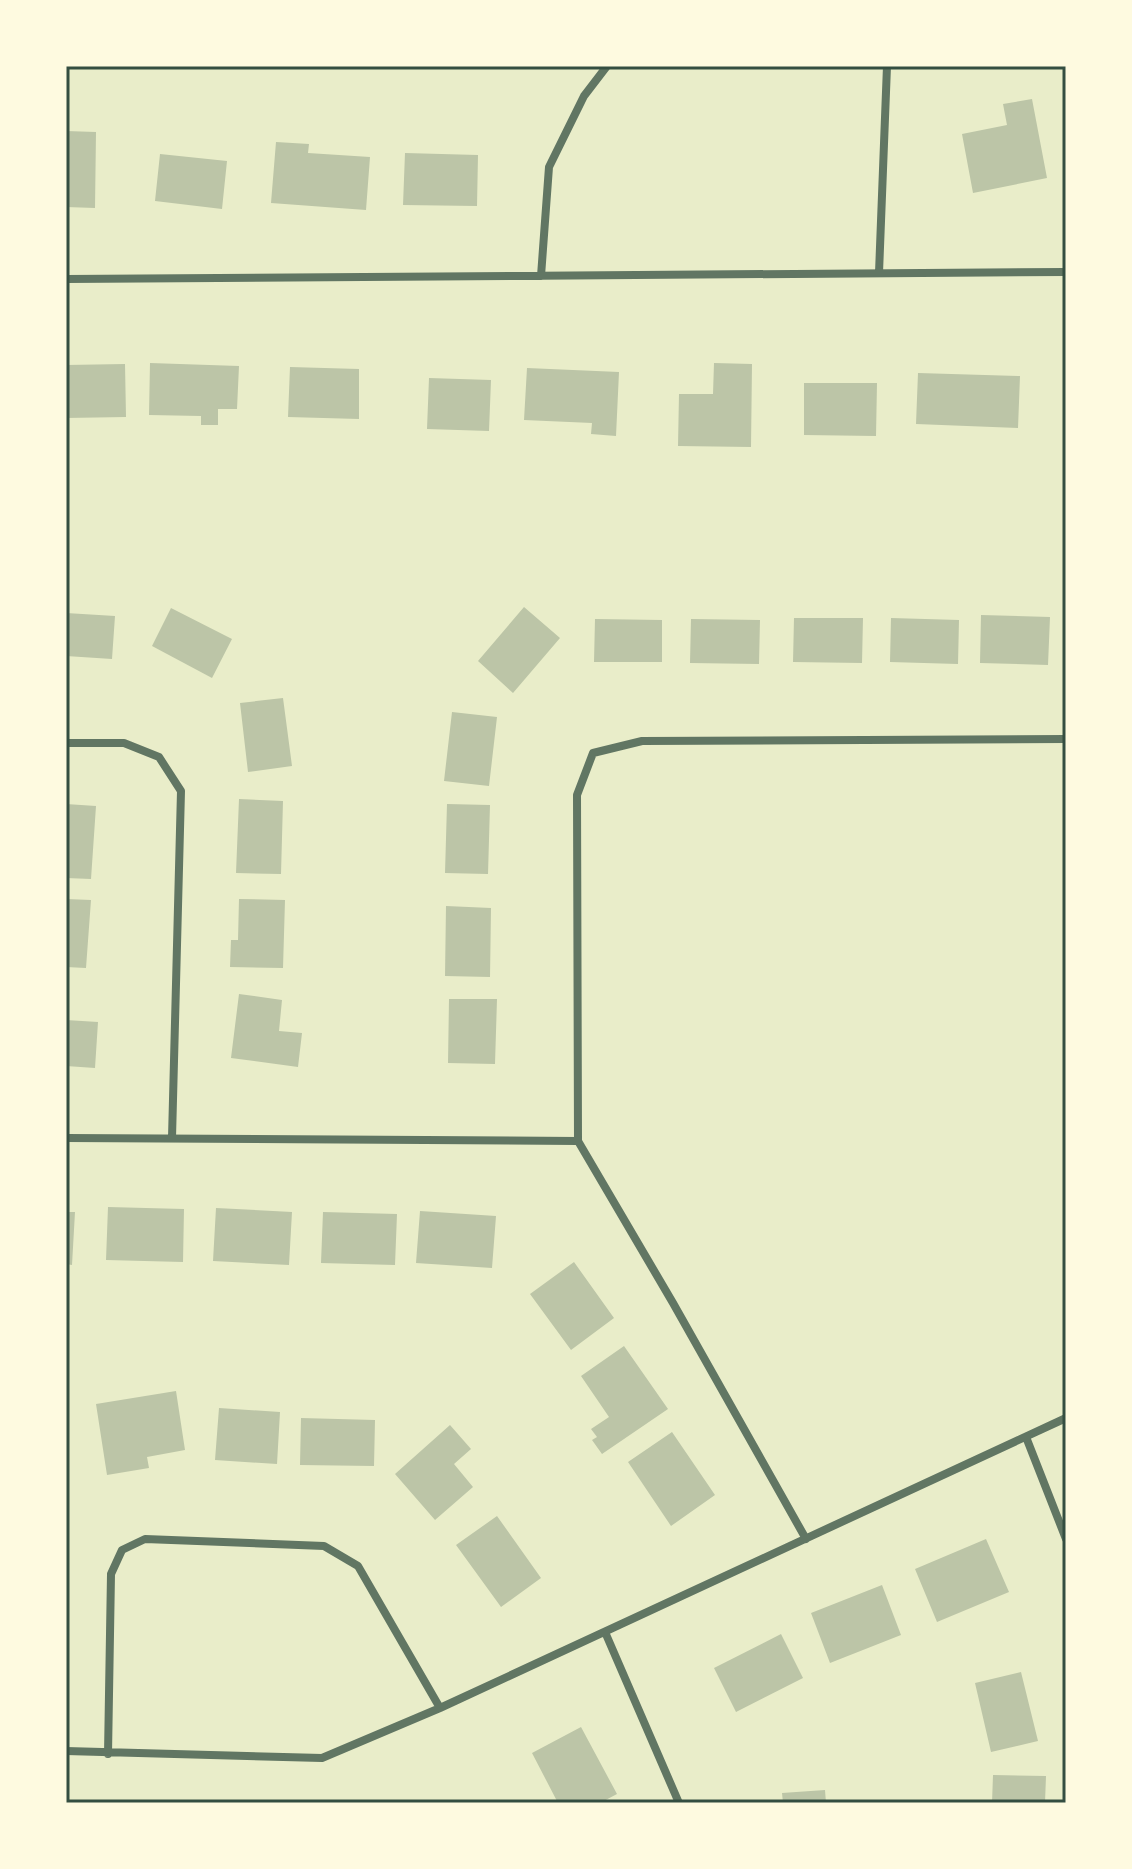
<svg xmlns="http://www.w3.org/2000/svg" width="1132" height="1869" viewBox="0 0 1132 1869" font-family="Rubik,sans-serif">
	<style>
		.building { fill: #bcc5a7 }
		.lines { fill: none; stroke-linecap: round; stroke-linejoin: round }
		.minor { stroke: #617663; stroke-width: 8 }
		.neatline { fill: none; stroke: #344e41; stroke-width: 3 }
	</style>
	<rect width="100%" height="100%" fill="#e9edc9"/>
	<path class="building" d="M 1032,99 L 1047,178 L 973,193 L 962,134 L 1007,125 L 1003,104 Z
		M 66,131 L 96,132 L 95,208 L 66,207 Z
		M 276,142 L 309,144 L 308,153 L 370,157 L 366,210 L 271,203 Z
		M 405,153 L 478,155 L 477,206 L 403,205 Z
		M 160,154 L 227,161 L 222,209 L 155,201 Z
		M 150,363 L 239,366 L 237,409 L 218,409 L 218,425 L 201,425 L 201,416 L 149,415 Z
		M 714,363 L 752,364 L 751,447 L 678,446 L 679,394 L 713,394 Z
		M 125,364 L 126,417 L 66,418 L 66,365 Z
		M 290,367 L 359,369 L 359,419 L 288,417 Z
		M 527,368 L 619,372 L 616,436 L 591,434 L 592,423 L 524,420 Z
		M 918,373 L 1020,376 L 1018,428 L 916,424 Z
		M 429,378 L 491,380 L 489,431 L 427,429 Z
		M 804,383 L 877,383 L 876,436 L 804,435 Z
		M 524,607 L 560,638 L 513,693 L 478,661 Z
		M 171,608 L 232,639 L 212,678 L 152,646 Z
		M 66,613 L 115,616 L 112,659 L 66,656 Z
		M 981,615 L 1050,617 L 1048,665 L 980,663 Z
		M 794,618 L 863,618 L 862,663 L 793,662 Z
		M 891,618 L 959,620 L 958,664 L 890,662 Z
		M 595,619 L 662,620 L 662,662 L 594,662 Z
		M 691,619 L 760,620 L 759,664 L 690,663 Z
		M 283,698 L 292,766 L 248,772 L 240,703 Z
		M 452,712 L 497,717 L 489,786 L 444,781 Z
		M 239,799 L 283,801 L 281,874 L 236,873 Z
		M 66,804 L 96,806 L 91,879 L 66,878 Z
		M 447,804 L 490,805 L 488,874 L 445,873 Z
		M 66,899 L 91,900 L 86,968 L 66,967 Z
		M 239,899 L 285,900 L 283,968 L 230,967 L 231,940 L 238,940 Z
		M 446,906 L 491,908 L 490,977 L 445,976 Z
		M 239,994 L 282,1000 L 279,1031 L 302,1033 L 298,1067 L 231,1058 Z
		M 449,999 L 497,999 L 495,1064 L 448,1063 Z
		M 66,1020 L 98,1022 L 95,1068 L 66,1066 Z
		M 108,1207 L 184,1209 L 183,1262 L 106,1260 Z
		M 216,1208 L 292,1212 L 289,1265 L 213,1261 Z
		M 420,1211 L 496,1216 L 492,1268 L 416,1263 Z
		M 66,1212 L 75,1212 L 72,1265 L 66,1264 Z
		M 323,1212 L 397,1214 L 395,1265 L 321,1263 Z
		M 574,1262 L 614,1318 L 571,1350 L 530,1294 Z
		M 624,1346 L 668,1409 L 602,1454 L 592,1440 L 597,1437 L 591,1429 L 609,1417 L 581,1376 Z
		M 176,1391 L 185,1450 L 147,1457 L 149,1468 L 107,1475 L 96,1404 Z
		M 219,1408 L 280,1412 L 277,1464 L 215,1460 Z
		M 301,1418 L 375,1420 L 374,1466 L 300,1465 Z
		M 450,1425 L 471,1449 L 454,1464 L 473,1487 L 435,1520 L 395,1474 Z
		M 672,1432 L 715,1495 L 671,1526 L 628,1462 Z
		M 497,1516 L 541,1578 L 501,1607 L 456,1545 Z
		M 986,1539 L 1009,1592 L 937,1622 L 915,1569 Z
		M 882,1585 L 901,1635 L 830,1663 L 811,1613 Z
		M 781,1634 L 803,1678 L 736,1712 L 714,1668 Z
		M 1021,1672 L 1038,1741 L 991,1752 L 975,1683 Z
		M 581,1727 L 617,1794 L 600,1803 L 558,1803 L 532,1753 Z
		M 993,1775 L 1046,1776 L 1045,1803 L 992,1803 Z
		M 825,1790 L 826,1803 L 783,1803 L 782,1793 Z"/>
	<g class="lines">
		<path class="minor" d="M 879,273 L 887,66
			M 541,276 L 549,167 L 584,96 L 607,66
			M 66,279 L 1066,272
			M 66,743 L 124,743 L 159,757 L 181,791 L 172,1138
			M 66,1138 L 578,1141
			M 1026,1437 L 1066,1539
			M 806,1539 L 673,1303 L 578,1141 L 577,795 L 593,753 L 642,741 L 1066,739
			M 605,1632 L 679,1803
			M 66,1751 L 322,1758 L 440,1708 L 1066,1418
			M 108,1754 L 111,1574 L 122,1550 L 145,1539 L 324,1546 L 358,1566 L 440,1708"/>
	</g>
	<rect width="1132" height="1869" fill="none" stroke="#fefae0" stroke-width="136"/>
	<rect x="68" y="68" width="996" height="1733" class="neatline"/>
</svg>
